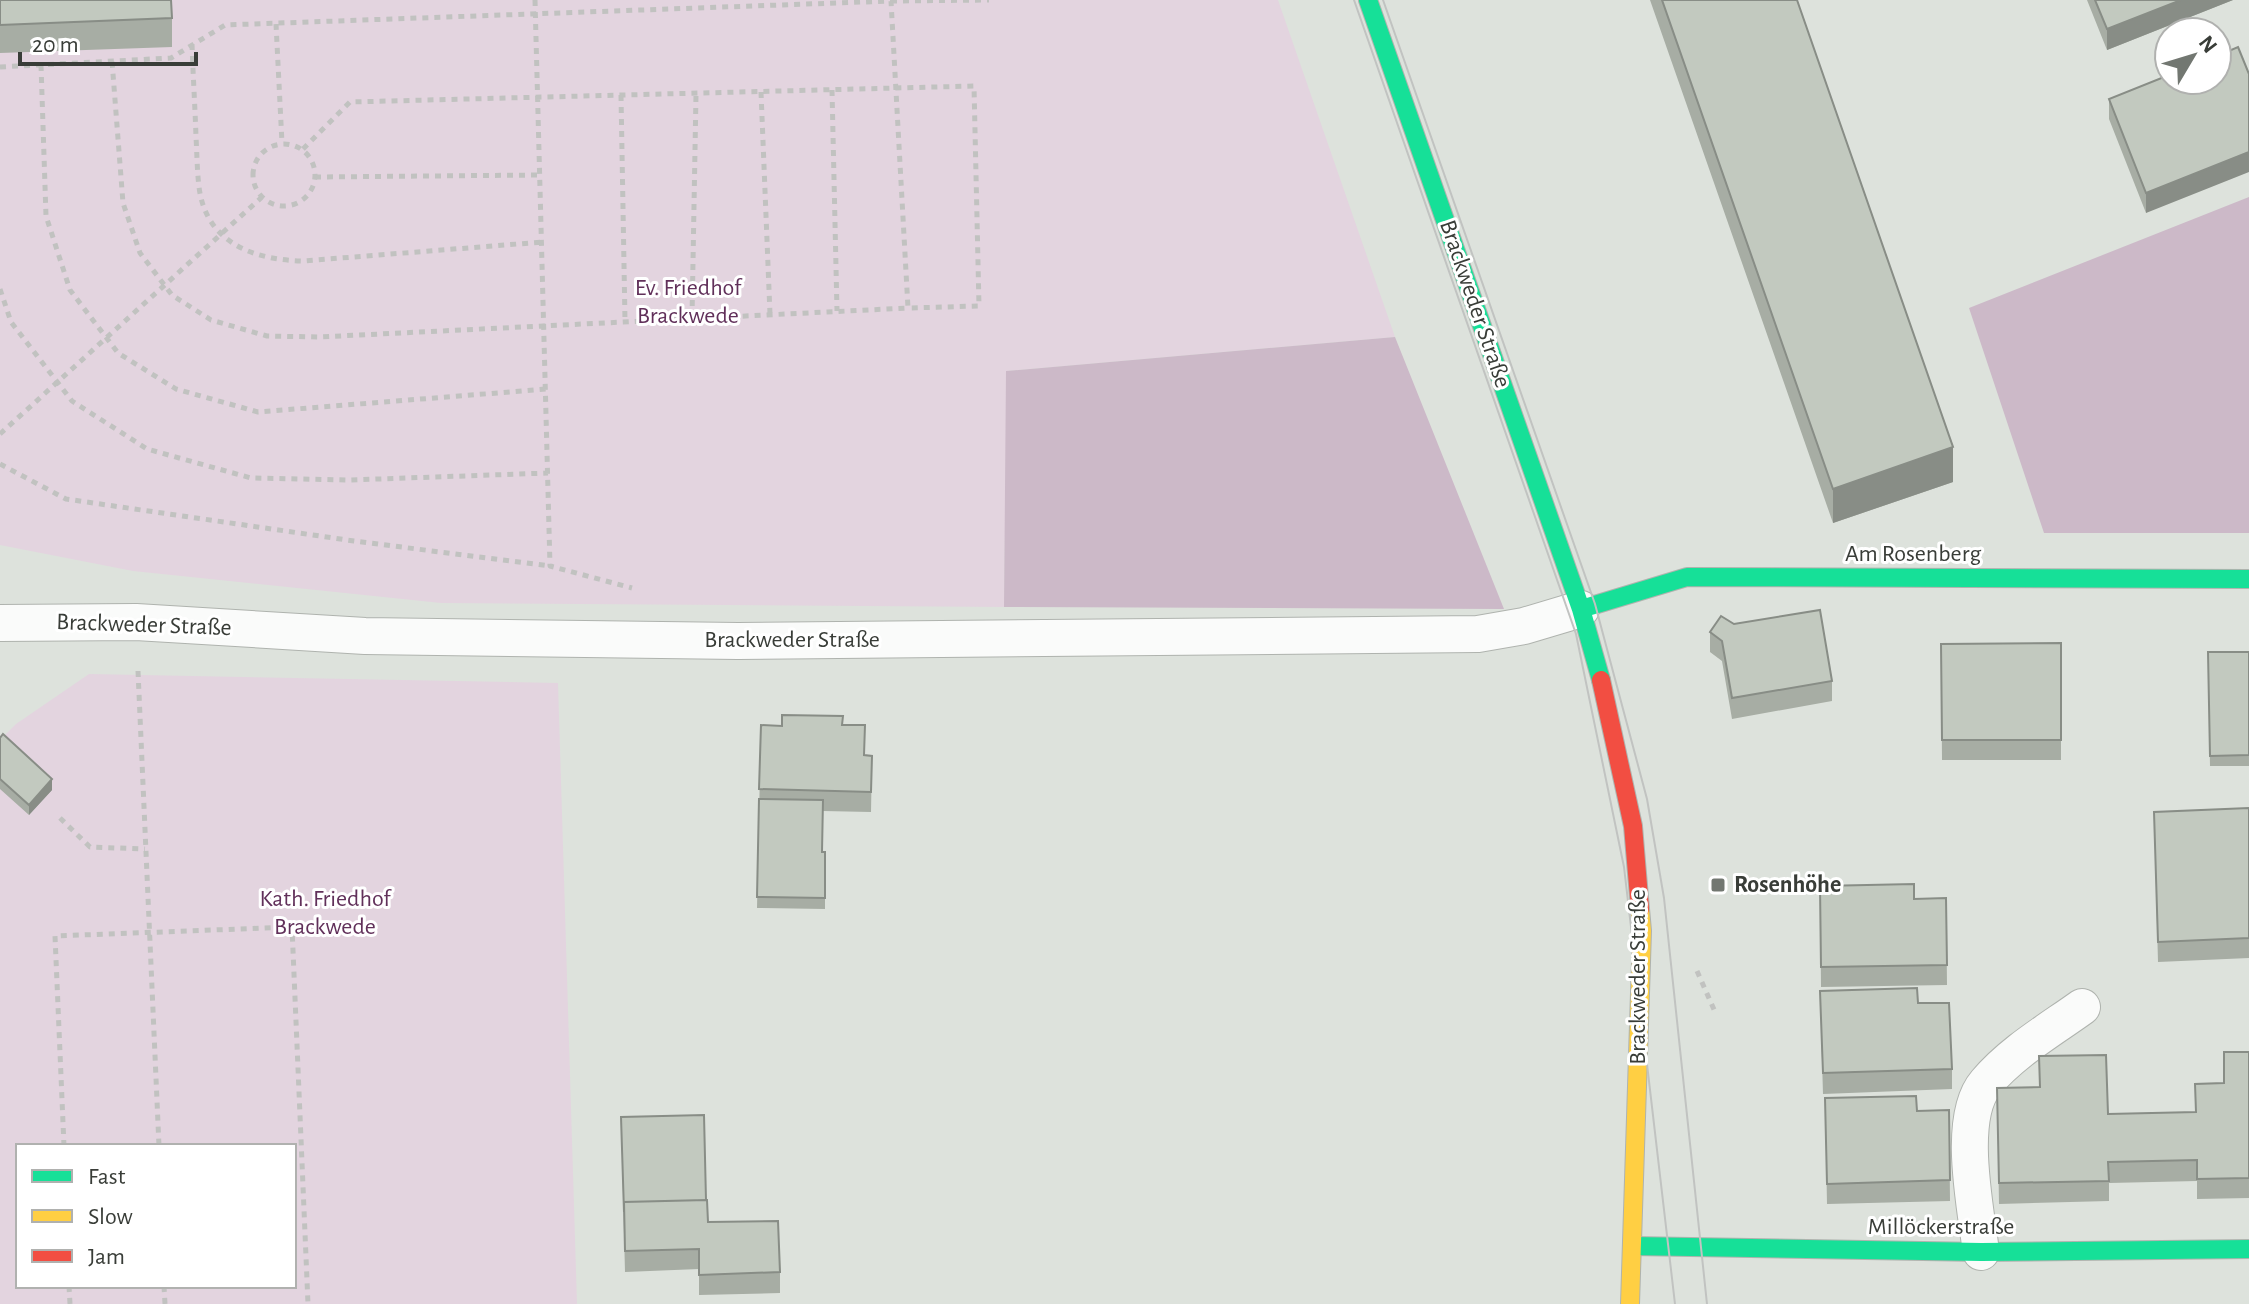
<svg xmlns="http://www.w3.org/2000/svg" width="2249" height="1304" viewBox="0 0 2249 1304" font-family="'Alegreya Sans',sans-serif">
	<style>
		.green { fill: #e3d4df; fill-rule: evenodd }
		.forest { fill: #ccb9c8 }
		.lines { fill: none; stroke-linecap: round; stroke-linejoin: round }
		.lane-casing { stroke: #afb3ae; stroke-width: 38 }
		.fast-casing { stroke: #afb3ae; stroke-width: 20 }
		.slow-casing { stroke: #afb3ae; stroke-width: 20 }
		.jam-casing { stroke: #afb3ae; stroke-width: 20 }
		.path { stroke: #c1c2c0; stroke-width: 5; stroke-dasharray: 6 6; stroke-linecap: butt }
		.lane { stroke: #fafbfa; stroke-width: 36 }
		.fast { stroke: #16e098; stroke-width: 18 }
		.slow { stroke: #ffcf43; stroke-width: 18 }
		.jam { stroke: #f24e42; stroke-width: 18 }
		.tram { stroke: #c1c3c1; stroke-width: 2 }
		.wall { fill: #a7ada4 }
		.shaded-wall { fill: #888d86 }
		.building { fill: #c2c9bf; stroke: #888d86; stroke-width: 2 }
		.poi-dot { fill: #727771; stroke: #fff; stroke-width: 3 }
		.labels { text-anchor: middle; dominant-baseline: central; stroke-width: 6; stroke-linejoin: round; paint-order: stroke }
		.park-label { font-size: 24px; fill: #61305a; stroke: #fff }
		.street-label { font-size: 24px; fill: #393d38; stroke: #fff }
		.poi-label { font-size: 24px; font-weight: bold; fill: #393d38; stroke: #fff; text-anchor: start }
	</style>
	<rect width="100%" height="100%" fill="#dde2dc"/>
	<path class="green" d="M 0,0 L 1278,0 L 1395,337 L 1007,371 L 1004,607 L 441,603 L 133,571 L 0,545 Z
		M 89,674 L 558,683 L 577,1304 L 0,1304 L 0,740 L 16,724 ZM 18,1146 L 294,1146 L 294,1286 L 18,1286 Z"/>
	<path class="forest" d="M 2249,197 L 2249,533 L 2044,533 L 1969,308 Z
		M 1395,337 L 1504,609 L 1004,607 L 1006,371 Z"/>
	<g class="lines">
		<defs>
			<path id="lane" d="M 0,623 L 136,622 L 365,636 L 738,641 L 1478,634 L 1524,626 L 1581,609
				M 1981,1252 C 1976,1209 1956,1118 1986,1083 C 2012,1052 2050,1030 2082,1007"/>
			<path id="fast" d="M 1368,0 L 1581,609 L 1601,680
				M 1581,609 L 1687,577 L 2249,579
				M 1632,1246 L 1981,1252 L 2249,1249"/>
			<path id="slow" d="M 1630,1304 L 1642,931 L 1640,909"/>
			<path id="jam" d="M 1601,680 L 1633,826 L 1640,909"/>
		</defs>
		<use href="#lane" class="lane-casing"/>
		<use href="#fast" class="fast-casing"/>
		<use href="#slow" class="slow-casing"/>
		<use href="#jam" class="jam-casing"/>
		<path class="path" d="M 535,0 L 550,566 L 632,588
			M 891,1 L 989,0
			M 276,24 L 282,143
			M 192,44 C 193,75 195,106 196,137 C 197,154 197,170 199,187 C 206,243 254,260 303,261 L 543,242
			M 41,65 L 46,216 L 70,290 L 118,353 L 176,389 L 258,412 L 547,389
			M 0,67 L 171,58 L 225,25 L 891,1 L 908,308 L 319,337 L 267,336 L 211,320 L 172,295 L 140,253 L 123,203 L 112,61
			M 832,90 L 837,311
			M 761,92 L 770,314
			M 621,95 L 625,321
			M253 175a31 31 0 1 1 62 0a31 31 0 1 1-62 0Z
			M 303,149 L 350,102 L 974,86 L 979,306 L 908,308
			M 315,177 L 541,175
			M 0,289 L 11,322 L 72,401 L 147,449 L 251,478 L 350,480 L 548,473
			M 692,318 L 696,94
			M 0,434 L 262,197
			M 0,464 L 66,499 L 354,541 L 550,566
			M 138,671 L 159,1146
			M 60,818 L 90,847 L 145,849
			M 1697,971 L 1716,1014
			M 64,1146 L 55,936 L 292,927 L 308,1304
			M 69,1286 L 70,1304
			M 164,1286 L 165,1304"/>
		<use href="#lane" class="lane"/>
		<use href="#fast" class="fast"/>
		<use href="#slow" class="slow"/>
		<use href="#jam" class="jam"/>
		<path class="tram" d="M 1354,0 L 1576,634 L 1624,867 L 1675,1304
			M 1383,0 L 1595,604 L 1647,799 L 1664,898 L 1707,1304"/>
	</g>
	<path class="wall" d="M 0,0 L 172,18 L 172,47 L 0,53 Z
		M 1650,0 L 1797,0 L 1953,482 L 1833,523 Z
		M 2087,0 L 2233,0 L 2107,50 Z
		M 2238,47 L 2146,213 L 2109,119 L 2109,99 Z
		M 1734,624 L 1832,681 L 1832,701 L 1732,719 L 1722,661 L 1710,652 L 1710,632 Z
		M 2061,643 L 2061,760 L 1942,760 L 1941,644 Z
		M 2208,652 L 2249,652 L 2249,766 L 2210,766 Z
		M 761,725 L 843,725 L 865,755 L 872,756 L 871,812 L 823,811 L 822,852 L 825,852 L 825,909 L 757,908 Z
		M 0,738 L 52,790 L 29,815 L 0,789 Z
		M 2249,808 L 2249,958 L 2158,962 L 2154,812 Z
		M 1820,886 L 1914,899 L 1946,898 L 1947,985 L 1821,987 Z
		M 1820,991 L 1918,1003 L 1952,1069 L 1952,1089 L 1823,1094 Z
		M 2249,1052 L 2249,1198 L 2197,1199 L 2197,1181 L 2109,1183 L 2109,1201 L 1999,1204 L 1997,1088 L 2108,1114 L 2196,1112 L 2224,1083 Z
		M 1825,1098 L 1917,1111 L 1949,1110 L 1950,1201 L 1827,1204 Z
		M 621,1117 L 706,1200 L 708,1222 L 780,1272 L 780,1293 L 699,1295 L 699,1269 L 625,1272 Z"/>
	<path class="shaded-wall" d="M 2181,0 L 2233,0 L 2107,50 L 2107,29 Z
		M 2249,152 L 2249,172 L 2146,213 L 2146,193 Z
		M 1953,447 L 1953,482 L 1833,523 L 1833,489 Z
		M 52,779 L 52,790 L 29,815 L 29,805 Z"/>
	<path class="building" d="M 0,0 L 171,0 L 172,18 L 0,25 Z
		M 1662,0 L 1797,0 L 1953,447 L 1833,489 Z
		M 2095,0 L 2181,0 L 2107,29 Z
		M 2238,47 L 2249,74 L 2249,152 L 2146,193 L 2109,99 L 2169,75 L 2169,80 L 2217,80 L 2217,56 Z
		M 1820,610 L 1832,681 L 1732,698 L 1722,641 L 1710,632 L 1721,616 L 1734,624 Z
		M 2061,643 L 2061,740 L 1942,740 L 1941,644 Z
		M 2208,652 L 2249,652 L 2249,755 L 2210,756 Z
		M 782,715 L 843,716 L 842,725 L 865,725 L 864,755 L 872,756 L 871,792 L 759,789 L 761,725 L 782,726 Z
		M 3,734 L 52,779 L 29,805 L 0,779 L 0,738 Z
		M 759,799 L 823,800 L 822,852 L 825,852 L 825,898 L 757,897 Z
		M 2249,808 L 2249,938 L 2158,942 L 2154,812 Z
		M 1914,884 L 1914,899 L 1946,898 L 1947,965 L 1821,967 L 1820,886 Z
		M 1917,988 L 1918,1003 L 1949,1003 L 1952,1069 L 1823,1073 L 1820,991 Z
		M 2224,1052 L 2249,1052 L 2249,1178 L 2197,1179 L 2197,1160 L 2108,1162 L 2109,1181 L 1999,1183 L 1997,1088 L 2040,1087 L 2039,1056 L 2106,1055 L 2108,1114 L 2196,1112 L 2195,1084 L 2224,1083 Z
		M 1916,1096 L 1917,1111 L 1949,1110 L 1950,1180 L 1827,1184 L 1825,1098 Z
		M 704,1115 L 706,1200 L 624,1202 L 624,1212 L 621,1117 Z
		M 707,1200 L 708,1222 L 778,1221 L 780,1272 L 699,1275 L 699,1249 L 625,1251 L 624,1202 Z"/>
	<rect class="poi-dot" x="1710" y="877" width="16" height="16" rx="4"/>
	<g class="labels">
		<g class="park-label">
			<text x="688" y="288">Ev. Friedhof<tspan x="688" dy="28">Brackwede</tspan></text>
			<text x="325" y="899">Kath. Friedhof<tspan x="325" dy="28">Brackwede</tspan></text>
		</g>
		<g class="street-label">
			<text transform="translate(1475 304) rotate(71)">Brackweder Straße</text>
			<text x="1913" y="554">Am Rosenberg</text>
			<text transform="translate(144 625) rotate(2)">Brackweder Straße</text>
			<text x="792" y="640">Brackweder Straße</text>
			<text transform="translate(1638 977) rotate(-90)">Brackweder Straße</text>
			<text x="1941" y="1227">Millöckerstraße</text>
		</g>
		<g class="poi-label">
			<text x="1734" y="885">Rosenhöhe</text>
		</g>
	</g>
	<rect x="16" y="1144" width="280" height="144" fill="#ffffff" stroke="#b0b1af" stroke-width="2"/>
	<rect x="32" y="1170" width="40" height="12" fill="#16e098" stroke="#b0b1af" stroke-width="2"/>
	<text x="88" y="1184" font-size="24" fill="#393d38">Fast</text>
	<rect x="32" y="1210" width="40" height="12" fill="#ffcf43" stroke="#b0b1af" stroke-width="2"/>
	<text x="88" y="1224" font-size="24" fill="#393d38">Slow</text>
	<rect x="32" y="1250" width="40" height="12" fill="#f24e42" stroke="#b0b1af" stroke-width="2"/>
	<text x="88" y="1264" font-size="24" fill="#393d38">Jam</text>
	<g transform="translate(2193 56) rotate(52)"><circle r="38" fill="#ffffff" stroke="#b0b1af" stroke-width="2"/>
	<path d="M0-6L14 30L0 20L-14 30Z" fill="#727771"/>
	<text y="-12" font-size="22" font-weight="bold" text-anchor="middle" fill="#393d38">N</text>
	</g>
	<path d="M20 52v12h176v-12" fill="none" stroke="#393d38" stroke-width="4"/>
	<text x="32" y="52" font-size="24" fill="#393d38" stroke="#ffffff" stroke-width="6" paint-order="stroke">20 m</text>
</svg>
